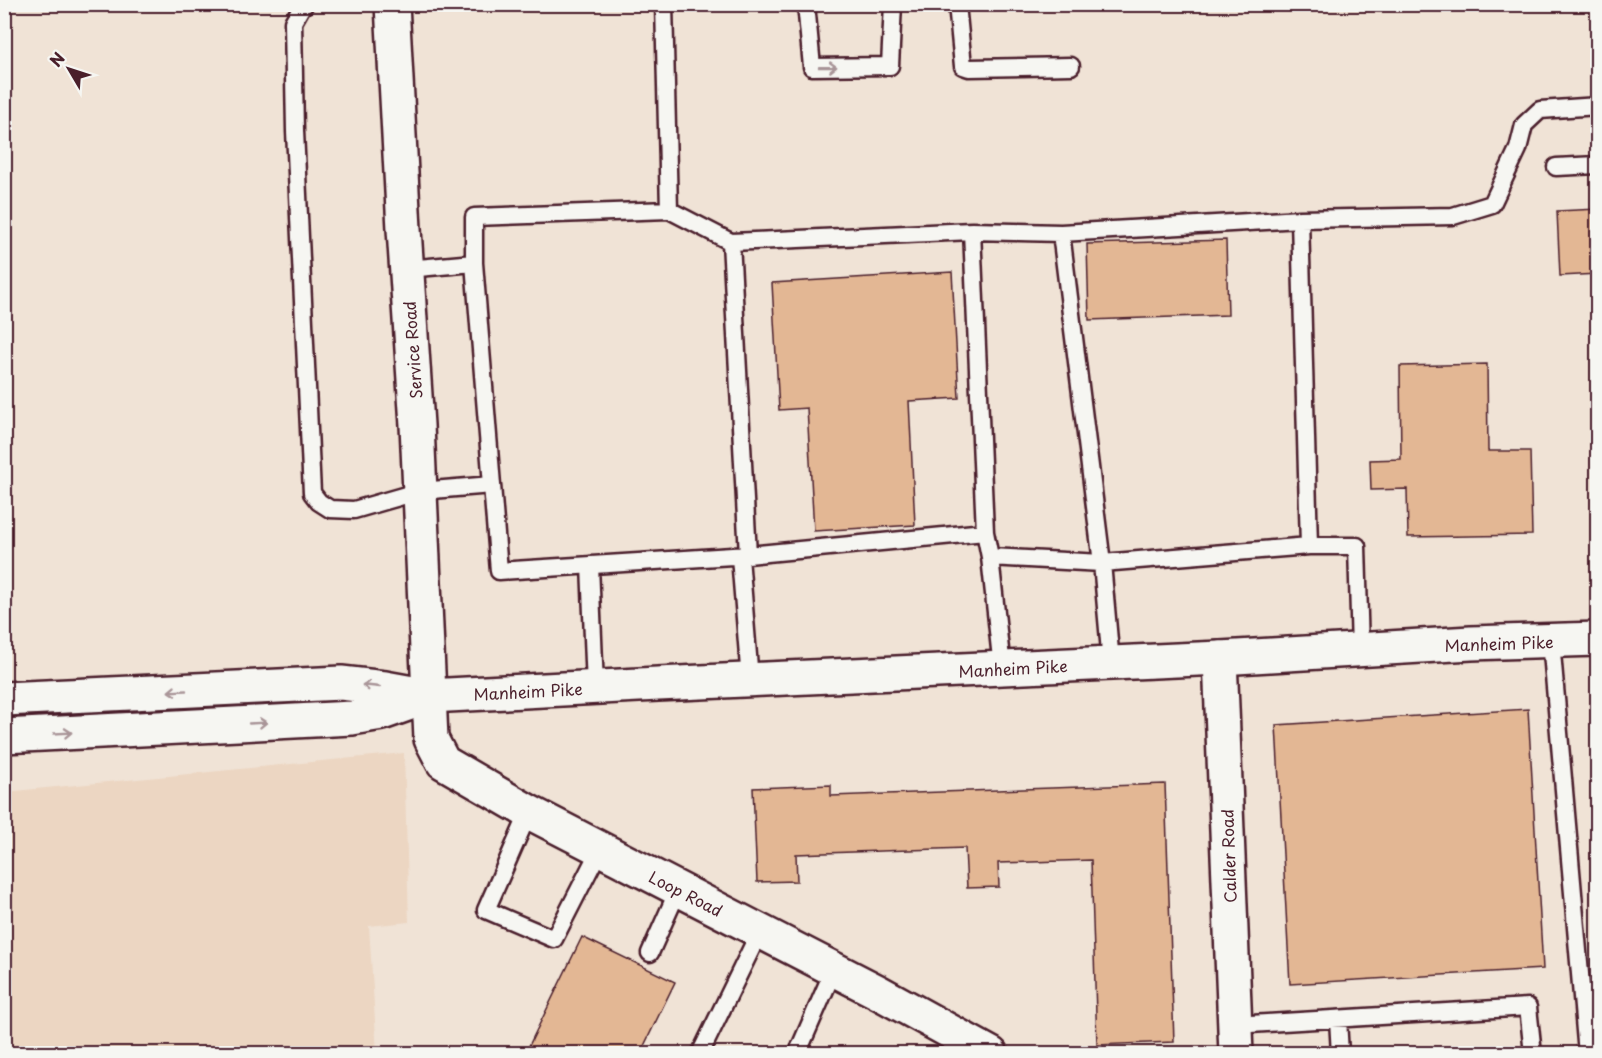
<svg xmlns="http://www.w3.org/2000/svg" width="1602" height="1058" viewBox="0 0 1602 1058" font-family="'Playpen Sans',sans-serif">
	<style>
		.built { fill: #ecd6c2 }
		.building { fill: #e3b794; stroke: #4a1f2b; stroke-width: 1.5 }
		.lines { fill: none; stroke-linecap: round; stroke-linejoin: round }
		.lane-casing { stroke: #4a1f2b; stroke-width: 21 }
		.street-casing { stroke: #4a1f2b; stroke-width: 38 }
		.primary-casing { stroke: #4a1f2b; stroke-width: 38 }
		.lane { stroke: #f6f6f2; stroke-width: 16 }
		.street { stroke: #f6f6f2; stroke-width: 33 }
		.primary { stroke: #f6f6f2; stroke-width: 33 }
		.oneway { stroke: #a99598 }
		.labels { text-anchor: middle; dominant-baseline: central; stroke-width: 5; stroke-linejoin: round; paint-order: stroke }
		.street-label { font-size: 16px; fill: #4a1f2b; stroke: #f6f6f2 }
	</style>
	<rect width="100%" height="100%" fill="#f0e3d6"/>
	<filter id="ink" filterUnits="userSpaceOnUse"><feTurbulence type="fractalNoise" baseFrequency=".0167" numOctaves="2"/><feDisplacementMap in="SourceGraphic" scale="12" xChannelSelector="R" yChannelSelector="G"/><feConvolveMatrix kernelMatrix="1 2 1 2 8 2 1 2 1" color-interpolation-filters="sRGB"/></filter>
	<g filter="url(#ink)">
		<path class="built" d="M 404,753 L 409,922 L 369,926 L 377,1053 L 5,1053 L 5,792 Z"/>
		<path class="building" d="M 1598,209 L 1598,274 L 1560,276 L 1557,211 Z
			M 1226,240 L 1228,315 L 1089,320 L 1087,244 Z
			M 952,272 L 959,398 L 909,401 L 915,525 L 814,531 L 807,408 L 779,410 L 772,283 Z
			M 1487,364 L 1488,451 L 1530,451 L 1532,535 L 1408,537 L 1407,489 L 1371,490 L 1370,460 L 1401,459 L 1400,366 Z
			M 1528,709 L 1543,969 L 1290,984 L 1276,725 Z
			M 1165,784 L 1174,1042 L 1097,1045 L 1091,860 L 998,863 L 999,887 L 967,888 L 965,848 L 796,854 L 797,881 L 757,882 L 753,788 L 831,785 L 831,796 Z
			M 582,937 L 675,982 L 640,1054 L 525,1054 Z"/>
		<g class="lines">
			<defs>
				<path id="lane" d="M 305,4 L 301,8 L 293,22 L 295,131 L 312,493 L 319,502 L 330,509 L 354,510 L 420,491 L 492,485 L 474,263 L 407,269
					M 664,4 L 669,210
					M 806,4 L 812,67 L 890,66 L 893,4
					M 957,4 L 963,66 L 969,68 L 1071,66
					M 1556,167 L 1598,165
					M 1300,219 L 1453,216 L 1492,204 L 1518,149 L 1524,125 L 1540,110 L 1598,106
					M 972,231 L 1061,233
					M 731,242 L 972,231 L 985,532
					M 474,263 L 474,217 L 669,210 L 731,242 L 748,555 L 499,571 L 492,485
					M 1309,546 L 1357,546 L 1360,650
					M 748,555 L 985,532 L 990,557 L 1002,668
					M 740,557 L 750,680
					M 990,557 L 1102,563 L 1309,546 L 1300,219 L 1061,233 L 1100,547 L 1102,563 L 1111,663
					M 590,565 L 595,687
					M 1551,641 L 1587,1054
					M 529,812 L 486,910 L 554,939 L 600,849
					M 650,953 L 679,888
					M 1338,1019 L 1340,1054
					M 1234,1025 L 1528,1007 L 1533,1054
					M 700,1054 L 760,931
					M 797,1054 L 834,969"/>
				<path id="street" d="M 392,4 L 404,229 L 417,425 L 431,739 L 443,762 L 529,812 L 880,993 L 991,1054
					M 1220,658 L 1236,1054"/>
				<path id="primary" d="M 4,699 L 341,683 L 385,688 L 429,696 L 658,684 L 1220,658 L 1471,643 L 1598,639
					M 4,736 L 352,718 L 382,713 L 427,697"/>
			</defs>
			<use href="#lane" class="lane-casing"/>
			<use href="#street" class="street-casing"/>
			<use href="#primary" class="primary-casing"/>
			<use href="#lane" class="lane"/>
			<use href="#street" class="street"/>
			<use href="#primary" class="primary"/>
		</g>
		<defs><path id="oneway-shaft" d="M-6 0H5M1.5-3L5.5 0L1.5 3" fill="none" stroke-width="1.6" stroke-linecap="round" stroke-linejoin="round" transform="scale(1.5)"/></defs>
		<g class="oneway">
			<use href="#oneway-shaft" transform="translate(828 67) rotate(-1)"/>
			<use href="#oneway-shaft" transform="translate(371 686) rotate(-174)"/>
			<use href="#oneway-shaft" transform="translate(177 691) rotate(177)"/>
			<use href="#oneway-shaft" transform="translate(258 723) rotate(-3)"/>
			<use href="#oneway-shaft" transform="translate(63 733) rotate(-3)"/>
		</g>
	</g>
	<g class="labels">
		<g class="street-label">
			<text transform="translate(412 350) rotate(-94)">Service Road</text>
			<text transform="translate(1499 643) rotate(-2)">Manheim Pike</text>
			<text transform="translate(1013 668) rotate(-3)">Manheim Pike</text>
			<text transform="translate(528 691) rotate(-3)">Manheim Pike</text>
			<text transform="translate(1228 856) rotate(-92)">Calder Road</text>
			<text transform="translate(686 893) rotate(27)">Loop Road</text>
		</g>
	</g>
	<rect width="1602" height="1058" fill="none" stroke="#f6f6f2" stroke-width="24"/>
	<rect x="12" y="12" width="1578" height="1034" fill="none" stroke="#4a1f2b" stroke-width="2" filter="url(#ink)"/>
	<g transform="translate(69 69) rotate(309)" stroke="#f6f6f2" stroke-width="4.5" paint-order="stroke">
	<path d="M0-4.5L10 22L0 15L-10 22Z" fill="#4a1f2b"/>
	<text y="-9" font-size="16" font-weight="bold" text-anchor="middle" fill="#4a1f2b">N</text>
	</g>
</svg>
